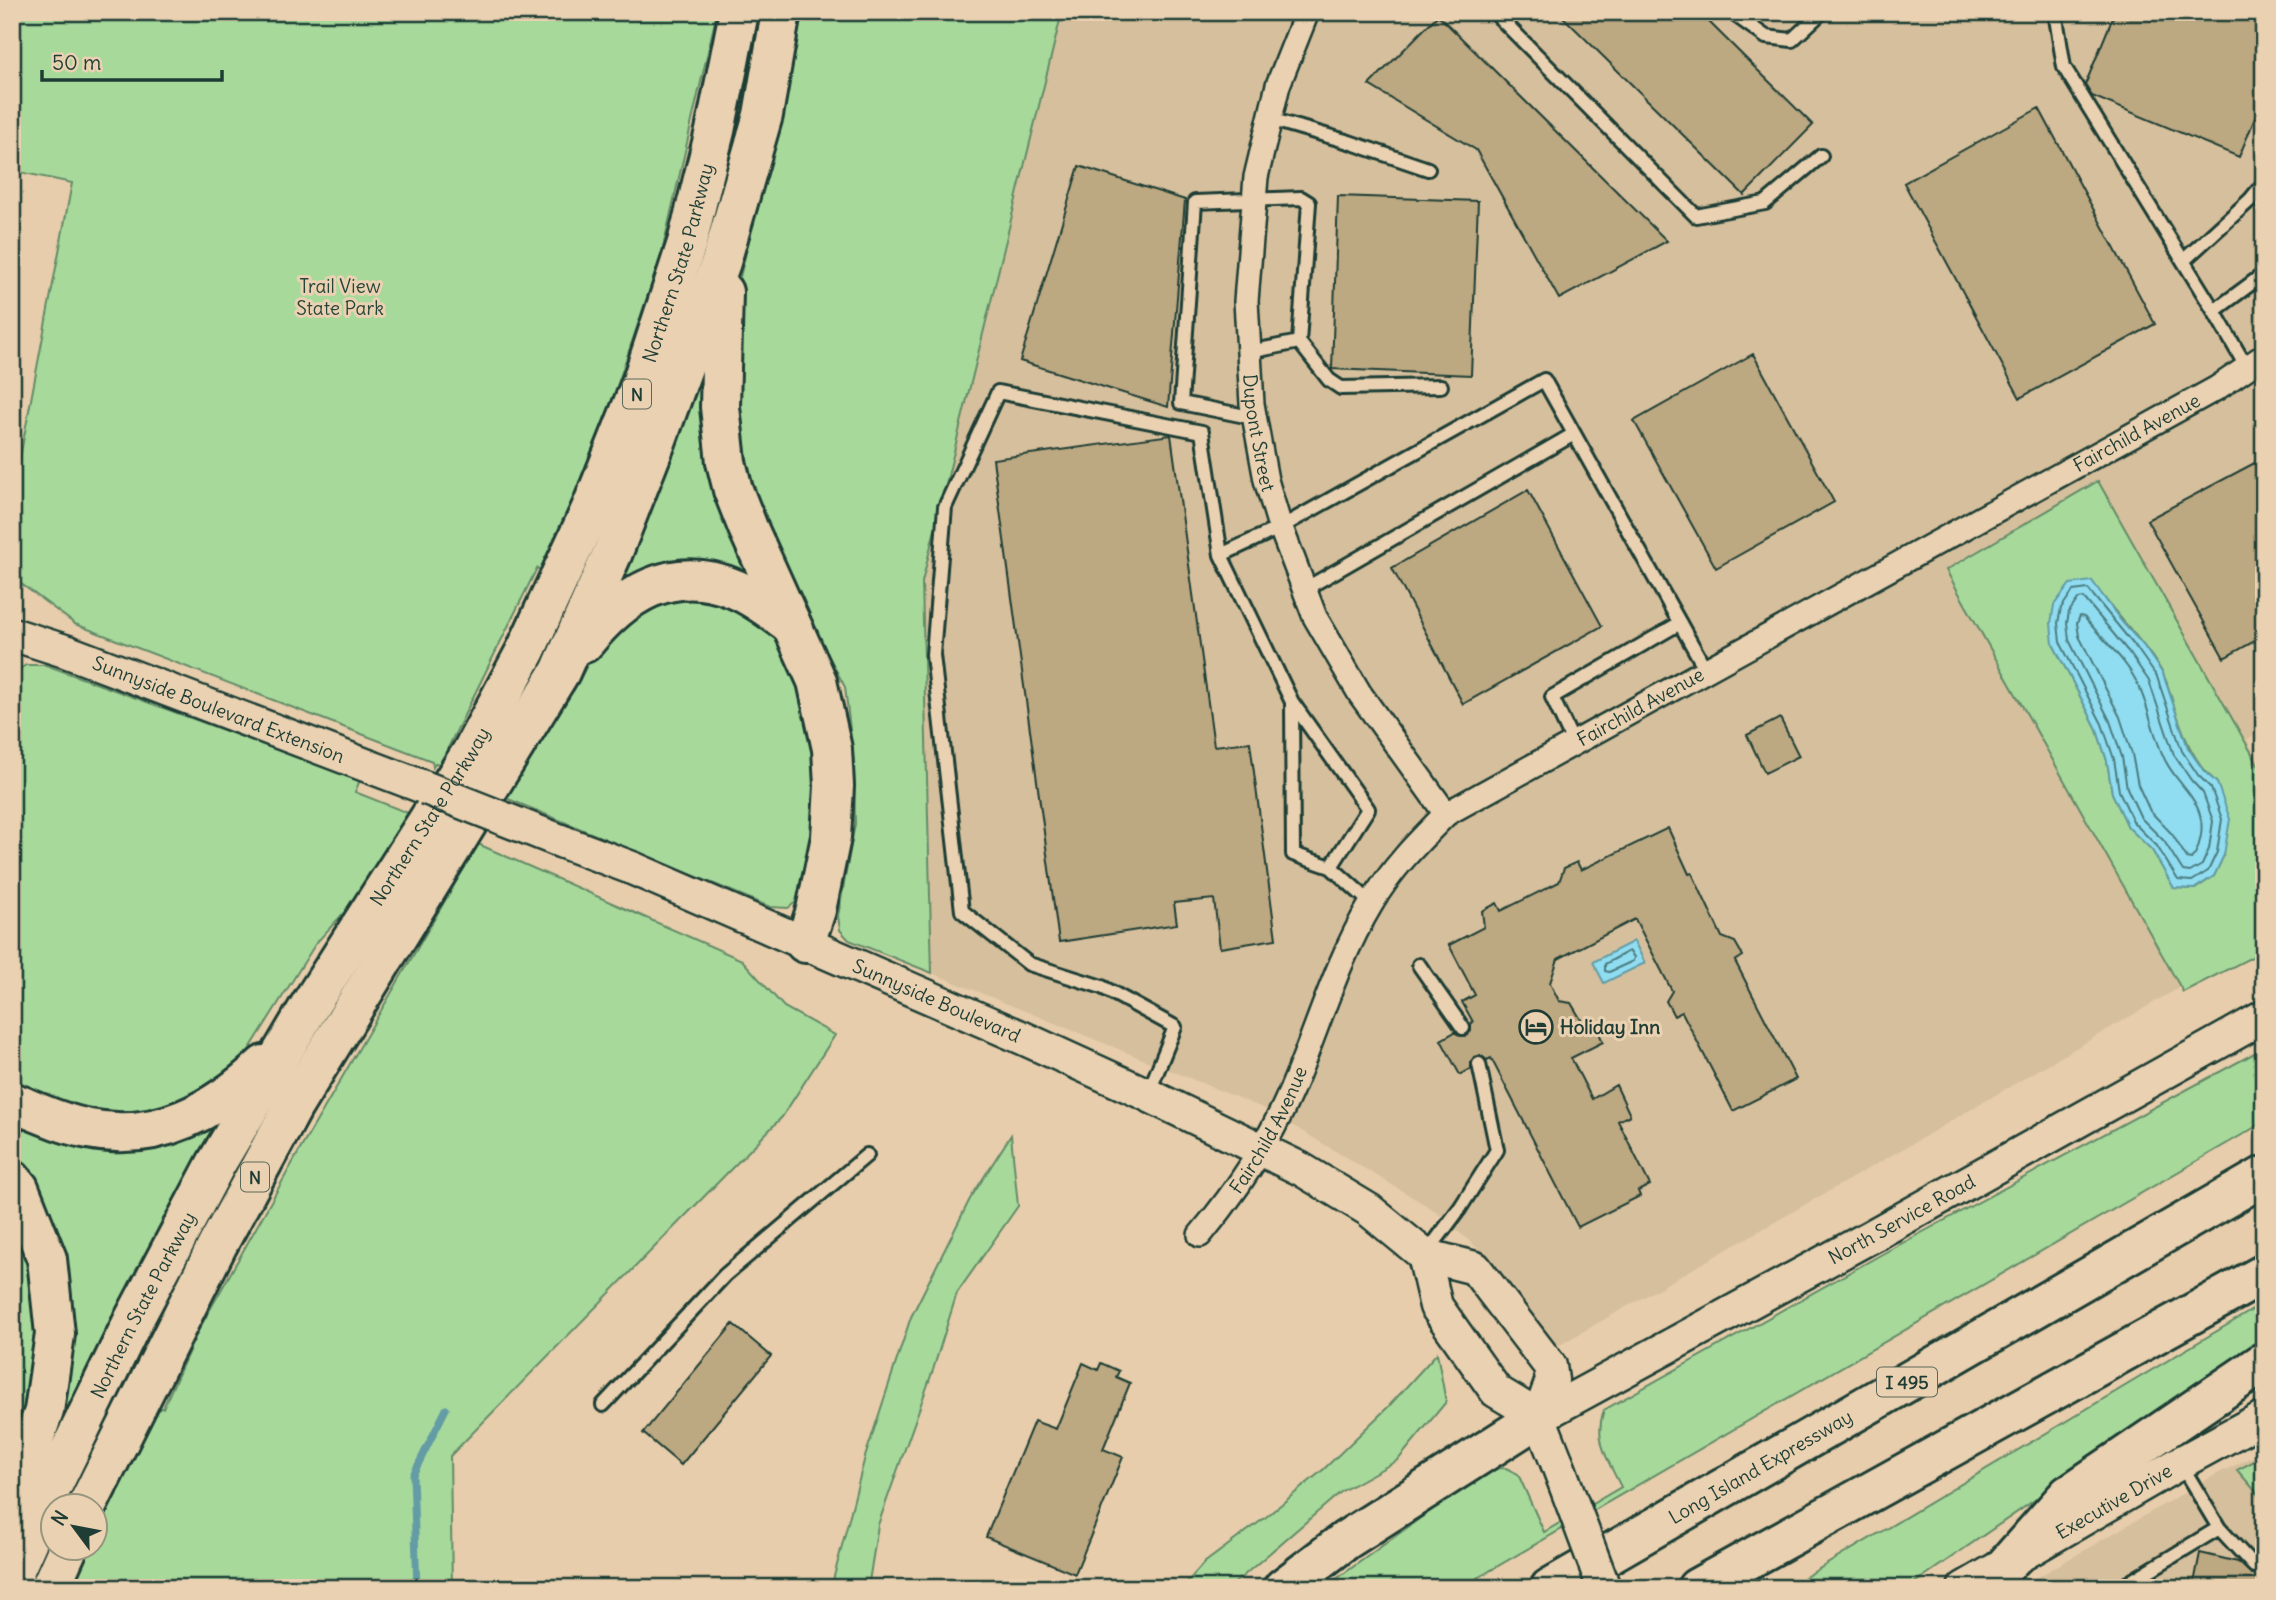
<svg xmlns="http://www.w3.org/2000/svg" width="2276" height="1600" viewBox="0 0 2276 1600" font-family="Delius,sans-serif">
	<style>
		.built { fill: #d6bf9c }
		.green { fill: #a7d99b; stroke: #638b68; stroke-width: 2; fill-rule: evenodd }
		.water { fill: #90dcf1; stroke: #639ca5; stroke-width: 2 }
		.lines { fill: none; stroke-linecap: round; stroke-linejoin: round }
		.shore { stroke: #4c7d80; stroke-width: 2 }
		.stream { stroke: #639ca5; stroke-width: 7 }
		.building { fill: #bca881; stroke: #1f3d34; stroke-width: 2 }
		.service-casing { stroke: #1f3d34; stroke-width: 18 }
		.minor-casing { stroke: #1f3d34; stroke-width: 28 }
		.secondary-casing { stroke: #1f3d34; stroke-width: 37 }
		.motorway-casing { stroke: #1f3d34; stroke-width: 44 }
		.service { stroke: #e9d1b1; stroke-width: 12 }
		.minor { stroke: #e9d1b1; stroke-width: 23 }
		.secondary { stroke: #e9d1b1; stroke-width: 32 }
		.motorway { stroke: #e9d1b1; stroke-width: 38 }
		.secondary-bridge-casing { stroke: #1f3d34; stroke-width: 37; stroke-linecap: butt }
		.secondary-bridge { stroke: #e9d1b1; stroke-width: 32 }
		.labels { text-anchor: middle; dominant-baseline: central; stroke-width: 6; stroke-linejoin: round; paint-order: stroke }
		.shield { fill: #e9d1b1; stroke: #5c695a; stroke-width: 2 }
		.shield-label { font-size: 18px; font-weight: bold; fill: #1f3d34 }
		.street-label { font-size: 19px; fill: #1f3d34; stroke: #e9d1b1 }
		.park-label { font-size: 19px; fill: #264539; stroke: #e9d1b1 }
		.poi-label { font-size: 19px; font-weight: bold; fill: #1f3d34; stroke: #e9d1b1; text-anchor: start }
	</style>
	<rect width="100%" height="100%" fill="#e7cdab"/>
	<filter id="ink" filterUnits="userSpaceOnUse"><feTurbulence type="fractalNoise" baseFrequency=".0143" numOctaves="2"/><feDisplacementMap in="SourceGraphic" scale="14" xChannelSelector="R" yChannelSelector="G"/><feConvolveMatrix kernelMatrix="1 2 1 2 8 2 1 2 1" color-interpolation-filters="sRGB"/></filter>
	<g filter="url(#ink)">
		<path class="built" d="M 1062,12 L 2264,12 L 2264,730 L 2247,740 L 2264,770 L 2264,938 L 1922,1138 L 1556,1347 L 1492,1261 L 1434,1210 L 1265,1109 L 932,973 L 922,582 Z
			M 2264,1451 L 2264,1588 L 2019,1588 L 2213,1476 Z"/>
		<path class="green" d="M 12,12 L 717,12 L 661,256 L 587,475 L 541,570 L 537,568 L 440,764 L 435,763 L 433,767 L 432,761 L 75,624 L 12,577 L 12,500 L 72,183 L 15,171 L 12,163 Z
			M 801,12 L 1062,12 L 922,582 L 932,973 L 849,940 L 840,930 L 838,916 L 855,824 L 854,763 L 845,687 L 741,491 L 730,347 L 739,281 L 796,49 Z
			M 710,367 L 754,582 L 624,581 L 624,571 L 695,374 Z
			M 2098,481 L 2264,775 L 2264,951 L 2183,992 L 1946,570 ZM 2092,581 C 2113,613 2143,639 2162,672 C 2167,681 2170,693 2173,703 C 2184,736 2191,759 2217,783 L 2224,855 L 2214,876 L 2195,889 L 2174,888 L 2152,850 L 2128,827 L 2112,793 L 2107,761 L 2096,727 L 2053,644 Z
			M 710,587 L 755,609 L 787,651 L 808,705 L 820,796 L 800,899 L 788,908 L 770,907 L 501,796 L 528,748 L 574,690 L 608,626 L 652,592 Z
			M 26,665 L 46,665 L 360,780 L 355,792 L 408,813 L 373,881 L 316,943 L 239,1066 L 203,1101 L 97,1123 L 12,1086 L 12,674 Z
			M 478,844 L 742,960 L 784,1007 L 835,1035 L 782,1117 L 450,1456 L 452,1588 L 62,1588 L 81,1548 L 94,1548 L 95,1519 L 147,1408 L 163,1408 L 198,1331 L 301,1148 Z
			M 2264,1048 L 2264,1122 L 1460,1588 L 1324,1588 L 1488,1469 L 1506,1468 L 1518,1474 L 1544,1532 L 1621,1487 C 1608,1460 1593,1440 1604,1410 L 1884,1253 Z
			M 12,1112 L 205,1119 L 214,1130 L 78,1396 L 49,1430 L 65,1351 L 12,1163 Z
			M 1011,1135 L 1018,1206 L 957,1293 L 933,1370 L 878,1525 L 868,1588 L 831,1588 L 865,1457 L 911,1317 L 970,1199 Z
			M 12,1200 L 33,1245 L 40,1335 L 12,1472 Z
			M 2264,1303 L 2264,1342 L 1907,1588 L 1787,1588 Z
			M 1437,1353 L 1446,1402 L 1398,1460 L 1342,1491 L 1229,1588 L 1182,1588 L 1204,1563 L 1266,1517 L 1324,1469 L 1389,1406 Z
			M 2264,1456 L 2264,1501 L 2237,1470 Z"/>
		<path class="water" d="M 2092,581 L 2122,622 L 2143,645 L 2163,674 L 2188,748 L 2204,771 L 2217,783 L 2230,819 L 2224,855 L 2214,876 L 2194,889 L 2174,888 L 2152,850 L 2128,827 L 2112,793 L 2107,761 L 2096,727 L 2053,644 L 2051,623 L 2054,605 L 2070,584 Z
			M 1634,941 L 1645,963 L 1604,983 L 1593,962 Z"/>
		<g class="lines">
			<path class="shore" d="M 2088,589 L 2138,650 L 2157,677 L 2182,751 L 2198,775 L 2211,788 L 2222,819 L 2217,852 L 2208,871 L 2192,881 L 2178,880 L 2157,846 L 2134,823 L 2119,791 L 2114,759 L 2102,724 L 2060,642 L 2058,623 L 2061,608 L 2073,591 Z
				M 2084,598 L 2131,655 L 2149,681 L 2174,755 L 2191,780 L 2203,793 L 2213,821 L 2209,849 L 2202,865 L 2190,872 L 2183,871 L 2164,841 L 2141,818 L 2127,788 L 2122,757 L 2110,721 L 2069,640 L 2067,623 L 2069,612 L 2078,599 Z
				M 2080,616 L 2084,617 C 2102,639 2129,662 2140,689 C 2150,712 2154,738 2165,760 C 2179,788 2206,801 2201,835 C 2199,844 2198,852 2191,859 L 2187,858 L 2172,834 L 2150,811 L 2138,785 L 2132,754 L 2120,717 L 2079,636 L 2077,623 Z
				M 1629,951 L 1634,957 L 1633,961 L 1609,972 L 1605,971 L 1605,964 Z"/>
			<path class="stream" d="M 417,1588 L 413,1475 L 446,1409"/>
		</g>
		<path class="building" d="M 1558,12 L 1699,12 L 1813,125 L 1744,195 Z
			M 2115,12 L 2264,12 L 2264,96 L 2239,157 L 2092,96 L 2085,85 Z
			M 1438,15 L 1667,241 L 1559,299 L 1476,150 L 1369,85 Z
			M 2039,108 L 2155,324 L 2020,398 L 1904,183 Z
			M 1079,166 L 1185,200 L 1168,407 L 1020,361 Z
			M 1338,196 L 1478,201 L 1471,375 L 1332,369 Z
			M 1753,354 L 1834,502 L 1716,568 L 1634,421 Z
			M 1171,435 L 1214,746 L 1250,742 L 1276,939 L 1220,948 L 1214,899 L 1174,903 L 1177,924 L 1059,942 L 993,459 Z
			M 2264,458 L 2264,636 L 2224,658 L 2147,520 Z
			M 1528,490 L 1602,626 L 1463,704 L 1392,568 Z
			M 1780,718 L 1799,756 L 1765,773 L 1747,735 Z
			M 1668,828 L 1689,874 L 1692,873 L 1722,937 L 1735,942 L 1743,956 L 1735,961 L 1796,1079 L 1733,1111 L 1682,1012 L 1674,1016 L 1666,1001 L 1672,991 L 1635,919 L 1558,959 L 1550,983 L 1559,1001 L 1571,1003 L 1583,1023 L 1596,1026 L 1603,1042 L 1571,1058 L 1592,1099 L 1616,1085 L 1630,1115 L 1618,1121 L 1650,1185 L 1638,1191 L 1640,1196 L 1578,1227 L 1491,1058 L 1487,1060 L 1481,1056 L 1474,1057 L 1471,1062 L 1471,1069 L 1460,1075 L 1441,1040 L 1455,1032 L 1460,1036 L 1467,1035 L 1471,1031 L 1471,1024 L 1473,1022 L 1462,1002 L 1475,995 L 1449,945 L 1484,927 L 1482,911 L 1497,903 L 1501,911 L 1559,882 L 1564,868 L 1577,862 L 1581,870 Z
			M 733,1324 L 771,1356 L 681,1465 L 643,1433 Z
			M 1083,1363 L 1098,1370 L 1101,1363 L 1119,1371 L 1116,1377 L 1130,1383 L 1103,1449 L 1123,1457 L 1075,1574 L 986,1537 L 1034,1421 L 1056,1429 Z
			M 2200,1553 L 2238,1562 L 2252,1574 L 2259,1573 L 2264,1568 L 2264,1588 L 2193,1588 Z"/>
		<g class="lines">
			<defs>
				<path id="service" d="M 1494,12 L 1696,216 L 1765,203 L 1821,156
					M 1731,12 L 1766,37 L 1792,40 L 1822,12
					M 2055,12 L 2064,67 L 2214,311 L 2247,368
					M 1270,119 L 1349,142 L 1428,169
					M 2183,261 L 2250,200 L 2264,183
					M 2214,311 L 2264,274
					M 1299,342 L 1329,380 L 1341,388 L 1441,386
					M 1249,352 L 1299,342 L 1309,203 L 1301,198 L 1195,202 L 1181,403 L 1255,418
					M 1305,589 L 1574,434
					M 1292,702 L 1368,809 L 1331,867
					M 1574,744 L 1552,697 L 1680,623
					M 1371,903 L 1331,867 L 1293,854 L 1292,702 L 1221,555 L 1281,527 L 1544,380 L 1706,670
					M 1419,965 L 1463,1028
					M 1148,1094 L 1175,1027 L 1102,987 L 1029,964 L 962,911 L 933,655 L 945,507 L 998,392 L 1202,432 L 1221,555
					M 1425,1255 L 1460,1208 L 1497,1150 L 1479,1064
					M 603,1405 L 725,1275 L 867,1155
					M 2180,1463 L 2219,1528 L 2254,1566
					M 2120,1588 L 2219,1528"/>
				<g id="minor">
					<path id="s1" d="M 1307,12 L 1278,85 L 1256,177 L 1246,301 L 1252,404 L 1266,480 L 1278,520 L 1315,617 L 1360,694 L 1446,814"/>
					<path id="s2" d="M 1200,1235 C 1236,1192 1269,1142 1291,1091 C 1318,1028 1336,962 1371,904 C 1391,869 1418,842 1446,814 L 2217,388 L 2264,356"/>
				</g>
				<g id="secondary">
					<path id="s3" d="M 12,634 L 68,652 L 426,788"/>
					<path id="s4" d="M 563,842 L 632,868 L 1023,1038 L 1148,1095 L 1301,1169 L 1369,1210 L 1424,1255 L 1475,1268 L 1550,1366 L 1552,1380 L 1539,1417"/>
					<path d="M 1424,1255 L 1436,1306 L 1496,1391 L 1539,1417 L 1556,1460"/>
					<path id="s5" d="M 1539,1417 L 1870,1237 L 2264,1017"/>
					<path id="s6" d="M 1964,1588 L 2180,1463 L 2264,1417"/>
				</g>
				<g id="motorway">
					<path d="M 723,292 L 720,407 L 726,462 L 733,490 L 748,528 L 817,681 L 832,749 L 834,786 L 831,837 L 816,910 L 805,943"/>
					<path d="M 584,643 C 623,595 671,562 735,589 C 755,597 772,611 790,624"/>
					<path d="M 12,1102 C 37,1112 62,1124 89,1129 C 157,1143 215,1111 264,1065"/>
					<path d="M 12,1180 L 19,1188 L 47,1259 L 55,1334 L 44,1411 L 12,1501"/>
					<path d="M 87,1506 L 217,1246 L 294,1105 L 560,672 L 613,552 L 656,442 L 721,262 L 763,115 L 781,12"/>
					<path d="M 2006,1565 L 2068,1495 L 2264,1362"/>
					<path id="s7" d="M 12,1576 L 53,1485 L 133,1321 L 216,1164 L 312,1002 L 471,753 L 526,650 L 591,509 L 642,381 L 687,243 L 715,131 L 739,12"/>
					<path d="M 50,1588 L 68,1548"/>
					<path d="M 1283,1588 L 1346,1540 L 1539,1417"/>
					<path id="s8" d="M 1550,1588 L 2264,1176"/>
					<path d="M 1697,1588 L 2264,1274"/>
				</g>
			</defs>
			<use href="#service" class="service-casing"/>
			<use href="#minor" class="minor-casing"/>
			<use href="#secondary" class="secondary-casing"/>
			<use href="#motorway" class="motorway-casing"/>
			<use href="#service" class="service"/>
			<use href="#minor" class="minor"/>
			<use href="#secondary" class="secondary"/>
			<use href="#motorway" class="motorway"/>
			<defs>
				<path id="secondary-bridge" d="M 426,788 L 563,842
					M 1556,1460 L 1604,1588"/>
			</defs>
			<use href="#secondary-bridge" class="secondary-bridge-casing"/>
			<use href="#secondary-bridge" class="secondary-bridge"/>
		</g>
	</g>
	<defs>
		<symbol id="hotel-ring" viewBox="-11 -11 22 22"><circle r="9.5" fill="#e9d1b1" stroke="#1f3d34" stroke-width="1.5"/><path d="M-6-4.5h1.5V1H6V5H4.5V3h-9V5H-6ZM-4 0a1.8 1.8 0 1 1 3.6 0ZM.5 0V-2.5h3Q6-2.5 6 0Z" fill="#1f3d34"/></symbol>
	</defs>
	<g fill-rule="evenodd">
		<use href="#hotel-ring" x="1517" y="1008" width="38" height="38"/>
	</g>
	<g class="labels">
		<g class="shield">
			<rect x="623" y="379.5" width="28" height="29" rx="5"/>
			<rect x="241" y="1162.5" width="28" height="29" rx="5"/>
			<rect x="1877" y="1367.5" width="60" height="29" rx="5"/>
		</g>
		<g class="shield-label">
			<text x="637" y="394">N</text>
			<text x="255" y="1177">N</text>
			<text x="1907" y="1382">I 495</text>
		</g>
		<g class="street-label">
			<text stroke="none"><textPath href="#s7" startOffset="1477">Northern State Parkway</textPath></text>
			<text stroke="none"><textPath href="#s2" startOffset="1281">Fairchild Avenue</textPath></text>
			<text stroke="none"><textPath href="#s1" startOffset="430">Dupont Street</textPath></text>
			<text stroke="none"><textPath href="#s2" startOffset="714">Fairchild Avenue</textPath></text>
			<text stroke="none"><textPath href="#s3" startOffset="220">Sunnyside Boulevard Extension</textPath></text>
			<text stroke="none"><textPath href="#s7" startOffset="868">Northern State Parkway</textPath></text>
			<text stroke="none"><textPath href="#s4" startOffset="406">Sunnyside Boulevard</textPath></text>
			<text stroke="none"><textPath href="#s2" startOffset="126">Fairchild Avenue</textPath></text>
			<text stroke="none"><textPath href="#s5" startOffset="413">North Service Road</textPath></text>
			<text stroke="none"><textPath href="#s7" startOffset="301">Northern State Parkway</textPath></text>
			<text stroke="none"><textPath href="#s8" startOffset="243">Long Island Expressway</textPath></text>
			<text stroke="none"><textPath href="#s6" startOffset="173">Executive Drive</textPath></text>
		</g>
		<g class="park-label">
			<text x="340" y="286">Trail View<tspan x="340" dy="22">State Park</tspan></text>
		</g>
		<g class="poi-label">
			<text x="1560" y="1027">Holiday Inn</text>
		</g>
	</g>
	<rect width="2276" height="1600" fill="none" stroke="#e9d1b1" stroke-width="42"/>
	<rect x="21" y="21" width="2234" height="1558" fill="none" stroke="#1f3d34" stroke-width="2.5" filter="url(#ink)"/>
	<g transform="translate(74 1527) rotate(302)"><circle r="33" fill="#e9d1b1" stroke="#98967f" stroke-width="2"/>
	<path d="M0-5L12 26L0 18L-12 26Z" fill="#1f3d34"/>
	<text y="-10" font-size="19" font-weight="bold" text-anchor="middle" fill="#1f3d34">N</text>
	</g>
	<path d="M42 70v10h180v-10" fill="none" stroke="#1f3d34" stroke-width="3.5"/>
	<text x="52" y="70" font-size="21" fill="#1f3d34" stroke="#e9d1b1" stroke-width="5" paint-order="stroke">50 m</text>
</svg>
